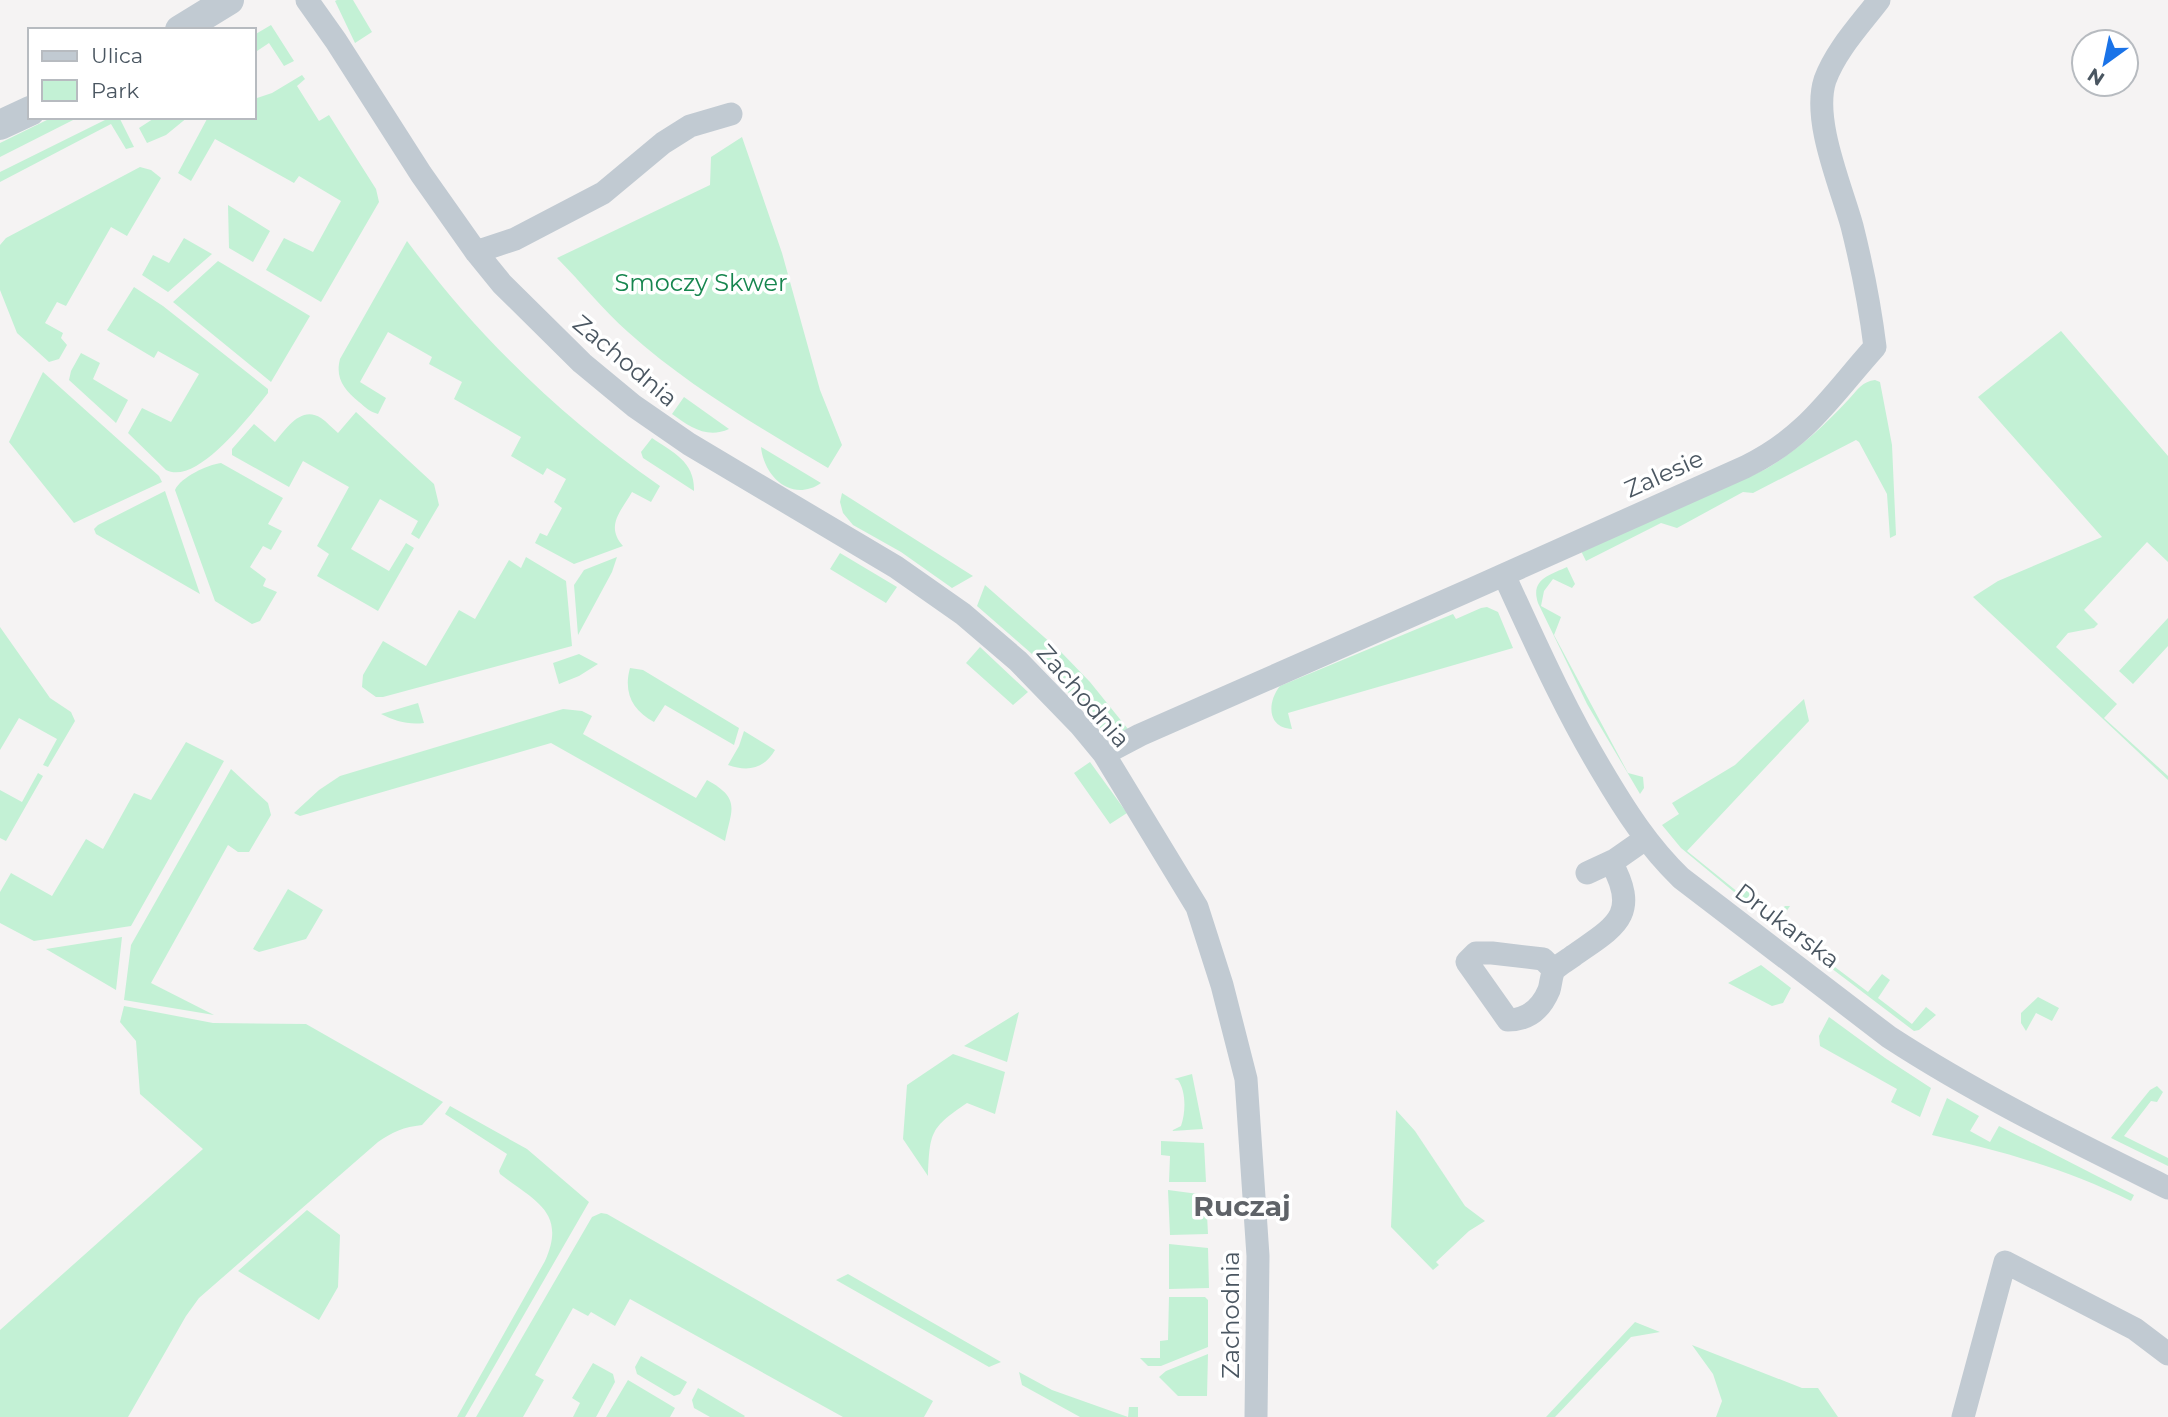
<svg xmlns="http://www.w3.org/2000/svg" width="2168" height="1417" viewBox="0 0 2168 1417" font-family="Montserrat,sans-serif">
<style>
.green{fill:#c3f1d5}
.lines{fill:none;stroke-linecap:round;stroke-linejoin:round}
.minor{stroke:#c1cad2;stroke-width:23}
.tertiary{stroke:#c1cad2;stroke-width:30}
.labels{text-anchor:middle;stroke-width:7;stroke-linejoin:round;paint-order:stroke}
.park-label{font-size:24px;fill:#17864f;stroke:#fff}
.street-label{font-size:24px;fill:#4a5661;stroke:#fff}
.quarter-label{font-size:28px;font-weight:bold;fill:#5f6368;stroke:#fff}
</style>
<rect width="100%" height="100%" fill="#f5f3f3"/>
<!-- green -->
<path class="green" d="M337 0H353L372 32 355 43 335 1Z
M271 25 294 61 284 66 269 43 254 53V35Z
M302 75 305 79 297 86 319 121 329 115 376 189 379 202 321 302 266 270 284 238 313 252 341 201 299 176 294 183 215 139 191 181 178 173 207 119 210 117H254V99L272 93Z
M53 117H79L0 157V143Z
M111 117H119L134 147 126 149 111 124 0 182V172Z
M156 117H188L166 135 147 143 139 128Z
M742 137 782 253 820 390 842 445 828 468C759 427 688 386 628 332 603 310 581 282 557 258L710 185 711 157Z
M140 167 151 170 161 178 127 236 111 227 66 306 57 302 45 323 63 333 61 338 67 345 59 359 49 362 17 333 0 290V245L6 238Z
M228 205 270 231 253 262 229 248Z
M184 238 212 254 168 292 142 275 153 255 169 263Z
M407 241C478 337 562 418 660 486L651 502 632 492C621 511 605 526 623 546L574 564 535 543 540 533 547 536 562 508 554 502 566 479 547 468 543 475 511 456 521 437 454 399 462 382 429 364 432 357 388 332 360 382 386 398 378 414C370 412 365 407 359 402 344 390 335 378 340 359Z
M218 261 310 316 271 382 173 302Z
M134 287 163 306 268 389V393C250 415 197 486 166 470L128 433 142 408 171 422 199 374 158 351 154 358 107 330Z
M2061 331 2168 456V562L2147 542 2084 610 2098 624 2094 628 2068 633 2056 647 2117 704 2104 718 2168 776V780L1973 597 1998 581 2102 537 1978 397Z
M81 353 100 363 93 379 128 400 116 423 69 380 71 371Z
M43 372 159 476 162 482 74 523 9 442Z
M1875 380 1880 382 1892 445 1896 535 1890 538 1887 494 1859 442 1856 440 1753 493 1743 492 1677 528 1661 523 1586 561 1581 551 1766 469C1799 449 1823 427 1849 399 1857 390 1863 381 1875 380Z
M684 397 729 429C707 439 690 427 672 414Z
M356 412 434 484 439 505 419 539 411 534 418 521 380 499 351 549 389 571 406 543 414 548 378 611 317 576 329 554 317 546 349 487 303 461 289 487 232 455V449L254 424 275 442C286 429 301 405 321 418 327 422 332 428 338 433Z
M652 438C674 453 695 462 694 491L643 458 641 452Z
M761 447 821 483C792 503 764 477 761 447Z
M221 463 283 498 268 524 282 531 271 550 263 546 250 567 266 579 263 586 277 592 260 621 252 624 215 601 175 490C181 477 207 465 221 463Z
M165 491 200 594 96 534 94 529 98 525Z
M842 493 973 576 952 588 901 552 853 525 843 513 840 502Z
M840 553 897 587 886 603 830 569Z
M526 557 566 581 572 646 383 697H376L362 687 363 675 383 641 426 666 459 610 475 619 509 560 521 568Z
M617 557 612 572 578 635 574 585 584 570Z
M1567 567 1575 584 1572 588 1553 579 1544 591 1541 606 1561 617 1554 635 1628 773 1643 777 1644 788 1640 794 1587 704 1538 603C1530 579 1550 575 1567 567Z
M985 585 1061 652 1090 682 1140 744 1119 749 1040 661 977 606Z
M1487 607 1498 612 1513 648 1288 713 1292 729C1267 728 1267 702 1280 686L1453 614 1456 619 1481 608Z
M2168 618V646L2133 684 2119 671Z
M0 627 50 698 71 712 75 721 48 767 43 765 57 739 19 718 0 750Z
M980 647 1028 692 1013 705 966 663Z
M579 654 598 664 579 676 559 684 553 663Z
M630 668 643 670 739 728 734 745 665 705 654 722C633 711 623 693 630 668Z
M1804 699 1809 721 1687 851 1739 893 1746 884 1756 891 1757 900 1751 906 1681 848 1662 825 1679 814 1672 803 1735 765Z
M418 703 424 723C408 725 395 721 381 714Z
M563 709 582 711 592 716 583 734 696 798 707 780C742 799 731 810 725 841L551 743 300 816 294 813 319 790 340 776Z
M744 731 775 750C764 769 748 772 728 765L739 746Z
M186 742 224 761 131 926 34 941 0 923V892L11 873 52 896 86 839 103 849 134 793 151 800Z
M1090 762 1127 813 1110 824 1074 773Z
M231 769 268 803 271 815 249 852H238L228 845 151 983 214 1015 124 1000 131 945Z
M38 773 43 776 6 841 0 838V790L22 802Z
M288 889 323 910 306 939 259 952 253 949Z
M1785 906H1790L1778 924 1868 992 1882 974 1890 980 1878 998 1912 1024 1926 1007 1936 1015 1919 1030 1914 1031 1773 924 1772 919Z
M122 937 116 990 46 949Z
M1761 965 1791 988 1783 1003 1772 1006 1728 983Z
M2038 997 2059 1008 2052 1021 2036 1013 2026 1031 2021 1023V1013Z
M124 1006 213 1023 306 1024 443 1102 422 1125C404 1127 392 1132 378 1142L199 1298 186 1316 128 1417H0V1330L203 1149 140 1094 136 1041 120 1022Z
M1019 1012 1007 1062 964 1046Z
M1829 1017 1885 1058 1931 1088 1920 1117 1891 1102 1897 1089 1820 1046 1819 1036Z
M953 1054 1005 1072 995 1114 967 1103C930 1128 930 1132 928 1176L903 1139 907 1085Z
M1192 1074 1203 1129 1171 1131 1181 1126C1186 1112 1186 1091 1178 1080L1174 1079Z
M2157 1086 2163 1092 2157 1102 2151 1101 2124 1136 2168 1158V1166L2111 1138 2150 1090Z
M1947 1098 1979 1116 1970 1131 1990 1142 1999 1126 2134 1195 2131 1201C2066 1169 2002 1151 1932 1135Z
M450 1106 527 1149 589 1202 465 1417H457L545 1261C567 1212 535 1201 500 1174L499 1171 507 1154 445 1114Z
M1396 1110 1415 1131 1465 1206 1485 1221 1469 1231 1436 1262 1439 1265 1433 1270 1391 1227Z
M1161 1141 1204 1143 1206 1182H1169L1170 1156 1161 1155Z
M1168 1190 1206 1195 1208 1234 1170 1235Z
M307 1210 340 1235 338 1287 319 1320 238 1271Z
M601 1213 607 1214 933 1401 924 1417H843L630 1299 615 1326 591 1312 588 1316 573 1308 535 1375 544 1380 523 1417H476L592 1217Z
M1169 1244 1208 1248 1209 1288 1169 1289Z
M848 1274 1001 1362 989 1367 836 1280Z
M1169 1297H1205L1208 1300V1347L1161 1366H1148L1140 1358H1160V1341L1168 1340Z
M1635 1322 1660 1332 1631 1337 1555 1417H1546Z
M1692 1345 1802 1388H1818L1838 1417H1716L1722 1401 1713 1374Z
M1208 1354 1207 1396H1178L1159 1377 1166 1371Z
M641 1356 687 1382 680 1394 674 1396 637 1374 635 1367Z
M593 1363 613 1374 615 1382 596 1417H573L580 1403 572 1398Z
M1019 1372 1052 1390 1128 1417 1129 1407H1138V1417H1080L1022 1385Z
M628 1380 675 1408 670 1417H606Z
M698 1388 745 1416 744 1417H710L694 1408 692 1400Z"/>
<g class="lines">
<!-- minor -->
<path class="minor" d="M307 0 336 41 421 174 476 252 502 284 582 363 634 406 689 444 896 567 963 614 1018 661 1080 725 1104 754 1197 907 1222 985 1246 1079 1258 1256 1256 1417
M476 252 515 239 603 193 663 143 690 126 731 114
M1504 575C1535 642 1564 708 1602 771 1625 810 1648 846 1681 878L1889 1037C1978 1095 2073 1141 2168 1188
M1104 754 1140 735 1472 589 1745 467C1807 437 1831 396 1875 347 1870 306 1862 266 1852 226 1841 186 1812 120 1825 80 1836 50 1860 25 1879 0
M1587 873 1615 860 1645 839
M1554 970 1543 959 1492 953H1476L1467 962 1508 1020C1528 1020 1541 1009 1549 990 1551 984 1551 974 1555 969 1560 964 1568 960 1573 956 1614 927 1641 916 1611 862
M1963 1417 2005 1262 2135 1329 2168 1354"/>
<!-- tertiary -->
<path class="tertiary" d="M180 30 229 0
M0 125 30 111"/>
</g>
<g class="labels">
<!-- park labels -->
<g class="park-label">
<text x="701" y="291">Smoczy Skwer</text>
</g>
<!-- street labels -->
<g class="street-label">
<text transform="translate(625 361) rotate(40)" y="8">Zachodnia</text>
<text transform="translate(1664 474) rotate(-24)" y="8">Zalesie</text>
<text transform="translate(1083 696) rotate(49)" y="8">Zachodnia</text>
<text transform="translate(1787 926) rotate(37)" y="8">Drukarska</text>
<text transform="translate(1231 1315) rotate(-90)" y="8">Zachodnia</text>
</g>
<!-- quarter labels -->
<g class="quarter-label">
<text x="1242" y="1216">Ruczaj</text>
</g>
</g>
<!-- legend -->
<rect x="28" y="28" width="228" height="91" fill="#ffffff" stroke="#b7bbc0" stroke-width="2"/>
<rect x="42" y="51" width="35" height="10" fill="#c1cad2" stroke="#b7bbc0" stroke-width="2"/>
<text x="91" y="63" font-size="21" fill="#4a5661">Ulica</text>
<rect x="42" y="80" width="35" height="21" fill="#c3f1d5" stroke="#b7bbc0" stroke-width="2"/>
<text x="91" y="98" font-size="21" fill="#4a5661">Park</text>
<!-- north arrow -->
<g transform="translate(2105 63) rotate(213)"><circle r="33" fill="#ffffff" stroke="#b7bbc0" stroke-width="2"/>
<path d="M0-5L12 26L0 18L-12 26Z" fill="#1a73e8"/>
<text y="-10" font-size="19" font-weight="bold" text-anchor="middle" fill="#4a5661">N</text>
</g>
</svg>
